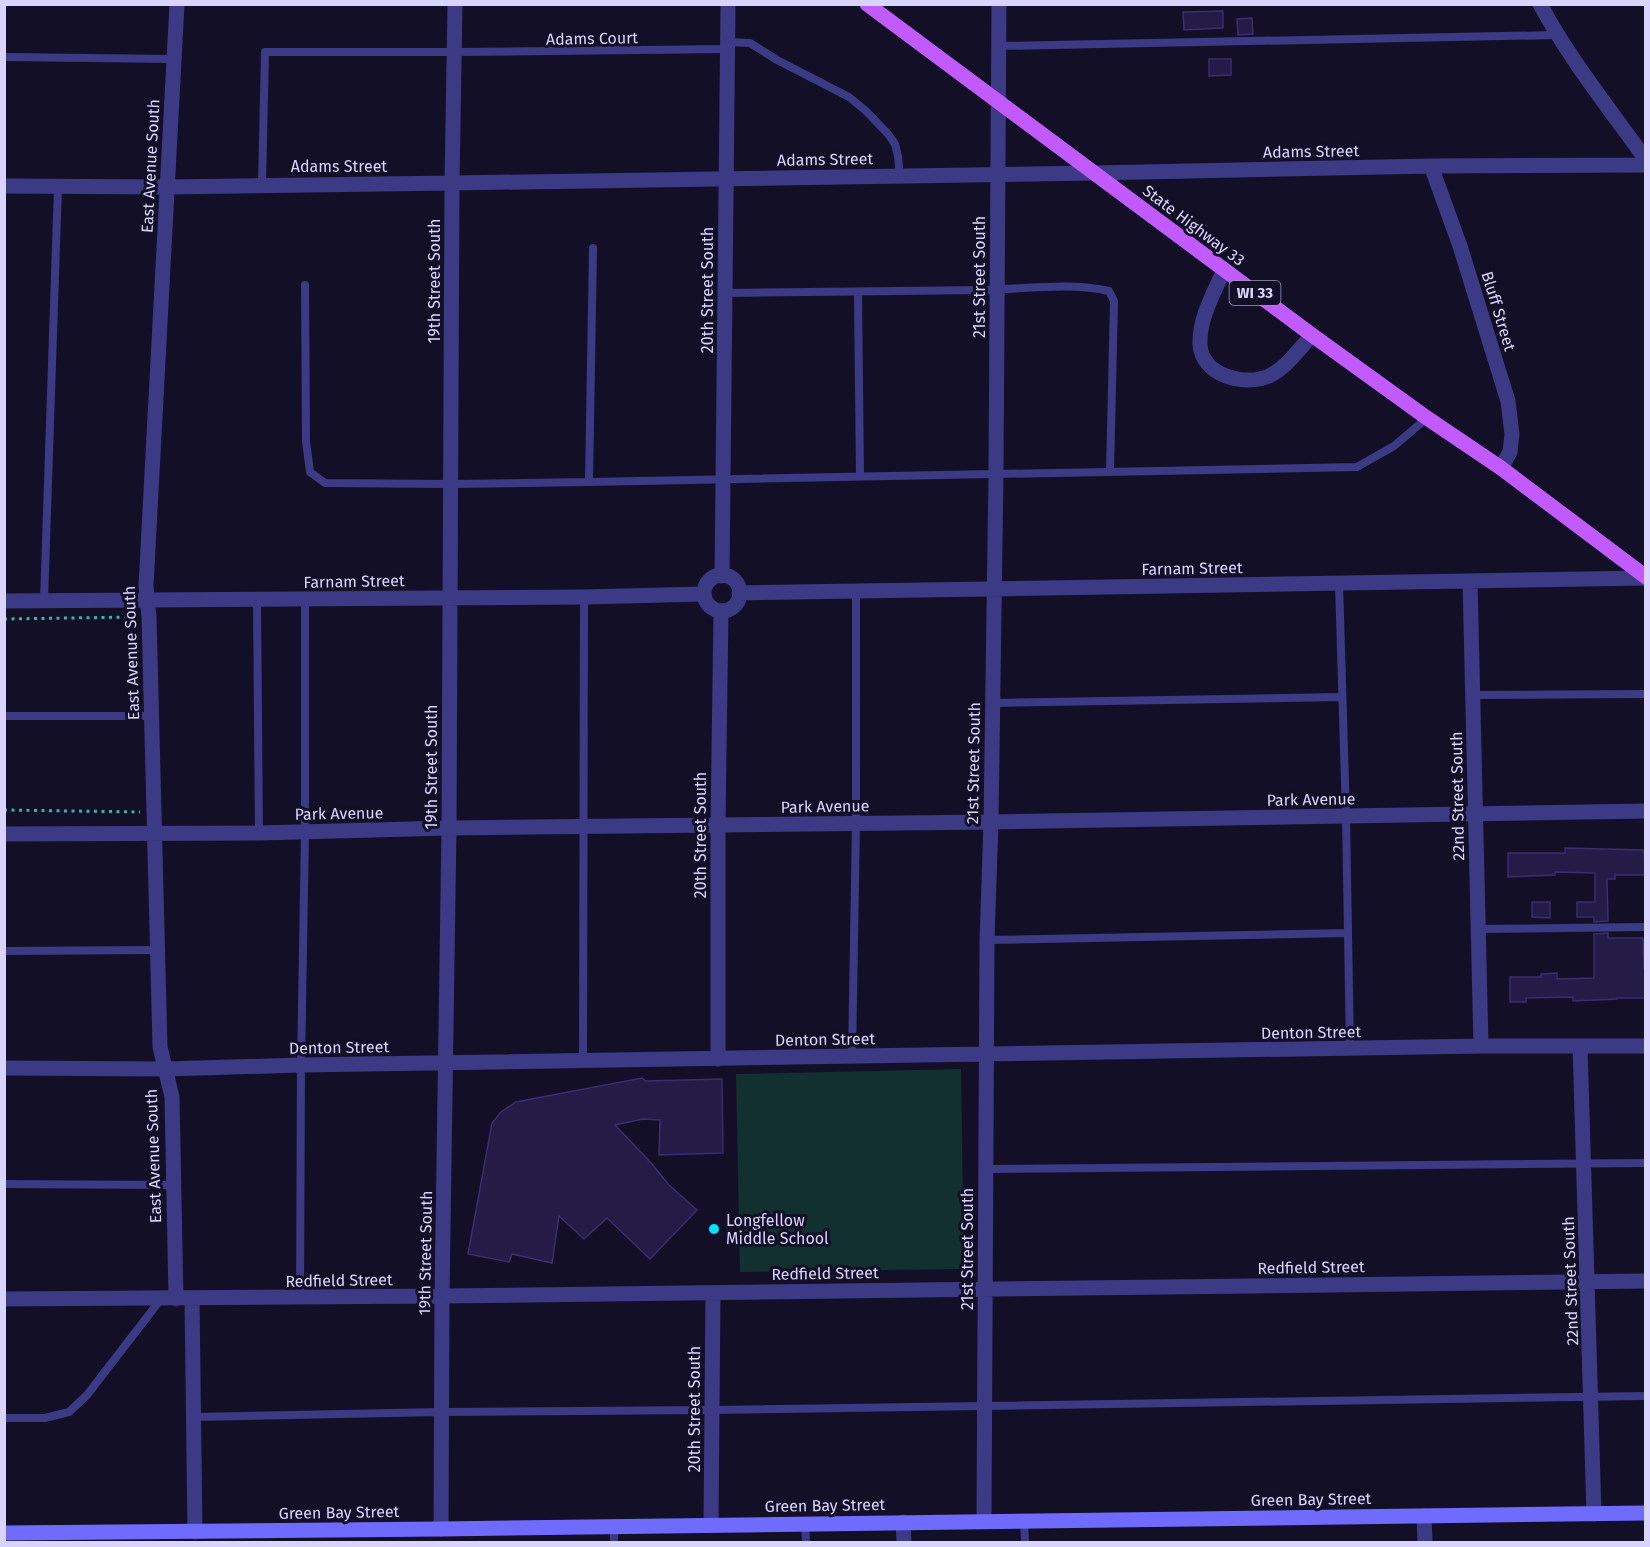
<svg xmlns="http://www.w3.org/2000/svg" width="1650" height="1547" viewBox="0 0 1650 1547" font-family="'Fira Sans',sans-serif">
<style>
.green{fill:#12302f}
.building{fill:#241b47;stroke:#3b2d73;stroke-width:1.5}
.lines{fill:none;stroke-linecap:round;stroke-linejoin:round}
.path{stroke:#2fb8b0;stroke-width:3;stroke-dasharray:3 4.5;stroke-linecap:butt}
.lane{stroke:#3d3a85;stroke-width:8}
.street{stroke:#3d3a85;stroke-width:15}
.secondary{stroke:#6f6bff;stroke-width:15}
.primary{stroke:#c25bff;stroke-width:15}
.poi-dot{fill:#00e5ff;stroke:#130f26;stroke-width:2}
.labels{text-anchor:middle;stroke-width:6;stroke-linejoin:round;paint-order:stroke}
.shield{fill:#130f26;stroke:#9e99be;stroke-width:1.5}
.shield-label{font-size:15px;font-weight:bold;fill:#d9d4ff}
.street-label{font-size:16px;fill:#d9d4ff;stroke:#130f26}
.poi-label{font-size:16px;fill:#d9d4ff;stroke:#130f26;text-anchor:start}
</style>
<rect width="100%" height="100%" fill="#130f26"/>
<!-- green -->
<path class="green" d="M961 1069 964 1269 740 1272 736 1074Z"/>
<!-- building -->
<path class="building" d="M1223 11V28L1184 30 1183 12Z
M1252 18 1253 34 1238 35 1237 19Z
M1209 59H1231V75L1209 76Z
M1565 848 1644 850 1645 875H1615V879H1607L1608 921 1594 922V917H1577V902H1595V873L1555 872V875L1508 877V853H1565Z
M1532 902H1550V918L1532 917Z
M1608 933V938H1643L1644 968H1646V998H1617V999L1573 1001V997L1526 998V1002H1510V977H1541V974L1557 973V979L1594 978V934Z
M642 1078 646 1081 722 1079 723 1153 659 1155 660 1120 643 1119 615 1125 651 1163 669 1185 697 1210 650 1259 607 1218 584 1239 559 1216 552 1263 512 1254 509 1262 468 1254 492 1123 501 1112 516 1102Z"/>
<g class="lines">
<!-- path -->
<path class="path" d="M4 619 135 617
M4 810 140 812"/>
<!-- lane -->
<path class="lane" d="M728 42 750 43 777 60 849 97 866 111 888 134 895 144 898 156 900 176
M998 46 1557 35
M4 57 174 59
M262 185 265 52H455L728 49
M305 285 306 441 310 472 325 483 451 484 589 482 1357 467 1394 446 1427 418
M858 292 860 476
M725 293C812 292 899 291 986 290 1025 289 1072 282 1109 291L1114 301 1110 472
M589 482 593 248
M1339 583 1346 816 1350 1049
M257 600 259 833
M44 601 58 186
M1473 695 1646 694
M992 703 1342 697
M4 716H152
M1478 929 1646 927
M987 940 1348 933
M4 951 158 950
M852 1057 856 823V591
M583 1062 584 597
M985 1169 1646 1163
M4 1184 173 1185
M300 1298 301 1065 305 832V599
M194 1417 441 1412 712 1410 1646 1396
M4 1418H45L69 1412 87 1395 161 1299
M1024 1521 1025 1542
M805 1524 806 1542
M614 1526V1542"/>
<!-- street -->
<path class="street" d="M1540 4C1570 60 1609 108 1646 160
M1431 166 1460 246 1508 401 1512 434 1510 452 1501 468
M4 186 167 187 452 183 1096 173 1431 166 1646 165
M1224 270C1214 293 1199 318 1200 344 1201 375 1244 387 1269 376 1286 368 1299 349 1312 335
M704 593a18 18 0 1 1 36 0a18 18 0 1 1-36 0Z
M722 576 728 4
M1470 581 1481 1046
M739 593 1646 578
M4 601 584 597 704 594
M4 834 259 833 449 828 991 822 1646 811
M1580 1046 1594 1514
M718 1059V825L721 611
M4 1068 165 1069 301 1065 1481 1046H1646
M4 1299 442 1296 1646 1281
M176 1299 172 1097 160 1047 149 617 146 586 177 4
M192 1299 195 1532
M1424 1516 1425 1542
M984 1521 987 940 991 822 996 473 999 4
M903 1522 904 1542
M711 1525 713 1293
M441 1529 442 1296 449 828 452 183 455 4"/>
<!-- secondary -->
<path class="secondary" d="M4 1533 441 1529 1646 1513"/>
<!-- primary -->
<path class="primary" d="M867 4 1312 335 1427 418 1501 468 1646 577"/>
</g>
<!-- markers -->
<circle class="poi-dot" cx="714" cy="1229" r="6"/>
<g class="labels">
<!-- shield labels -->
<rect class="shield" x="1229.5" y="281" width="51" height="24" rx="4.5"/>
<g class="shield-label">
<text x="1255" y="298">WI 33</text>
</g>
<!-- street labels -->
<g class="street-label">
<text transform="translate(592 38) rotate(-1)" y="6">Adams Court</text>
<text transform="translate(1311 151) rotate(-1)" y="6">Adams Street</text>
<text transform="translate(825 159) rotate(-1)" y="6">Adams Street</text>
<text transform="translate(150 166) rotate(-87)" y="6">East Avenue South</text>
<text x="339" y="172">Adams Street</text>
<text transform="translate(1194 225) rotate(37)" y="6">State Highway 33</text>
<text transform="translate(979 277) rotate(-90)" y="6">21st Street South</text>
<text transform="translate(434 281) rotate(-90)" y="6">19th Street South</text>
<text transform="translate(707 290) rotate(-90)" y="6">20th Street South</text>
<text transform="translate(1499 311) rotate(73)" y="6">Bluff Street</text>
<text transform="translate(1192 568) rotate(-1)" y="6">Farnam Street</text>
<text transform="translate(354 581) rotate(-1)" y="6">Farnam Street</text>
<text transform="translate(131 653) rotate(-92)" y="6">East Avenue South</text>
<text transform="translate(973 763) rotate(-89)" y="6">21st Street South</text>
<text transform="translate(431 767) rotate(-90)" y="6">19th Street South</text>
<text transform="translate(1457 796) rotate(-91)" y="6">22nd Street South</text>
<text transform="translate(1311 799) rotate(-1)" y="6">Park Avenue</text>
<text transform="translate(825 806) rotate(-1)" y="6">Park Avenue</text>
<text transform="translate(339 813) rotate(-1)" y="6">Park Avenue</text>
<text transform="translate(700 835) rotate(-90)" y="6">20th Street South</text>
<text transform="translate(1311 1032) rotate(-1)" y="6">Denton Street</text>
<text transform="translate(825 1039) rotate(-1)" y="6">Denton Street</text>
<text transform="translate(339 1047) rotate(-1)" y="6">Denton Street</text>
<text transform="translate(153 1156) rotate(-92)" y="6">East Avenue South</text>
<text transform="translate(967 1249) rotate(-90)" y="6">21st Street South</text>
<text transform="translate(425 1253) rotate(-89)" y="6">19th Street South</text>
<text transform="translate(1311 1267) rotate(-1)" y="6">Redfield Street</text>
<text transform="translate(825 1273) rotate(-1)" y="6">Redfield Street</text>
<text transform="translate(339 1280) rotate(-1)" y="6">Redfield Street</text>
<text transform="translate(1570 1281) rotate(-92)" y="6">22nd Street South</text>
<text transform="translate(694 1409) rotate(-90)" y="6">20th Street South</text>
<text transform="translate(1311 1499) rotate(-1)" y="6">Green Bay Street</text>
<text transform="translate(825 1505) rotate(-1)" y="6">Green Bay Street</text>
<text transform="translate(339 1512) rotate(-1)" y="6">Green Bay Street</text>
</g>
<!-- poi labels -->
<g class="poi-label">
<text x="726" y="1226">Longfellow<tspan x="726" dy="18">Middle School</tspan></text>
</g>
</g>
<!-- border -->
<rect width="1650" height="1547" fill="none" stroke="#d9d4ff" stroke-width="12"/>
</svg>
